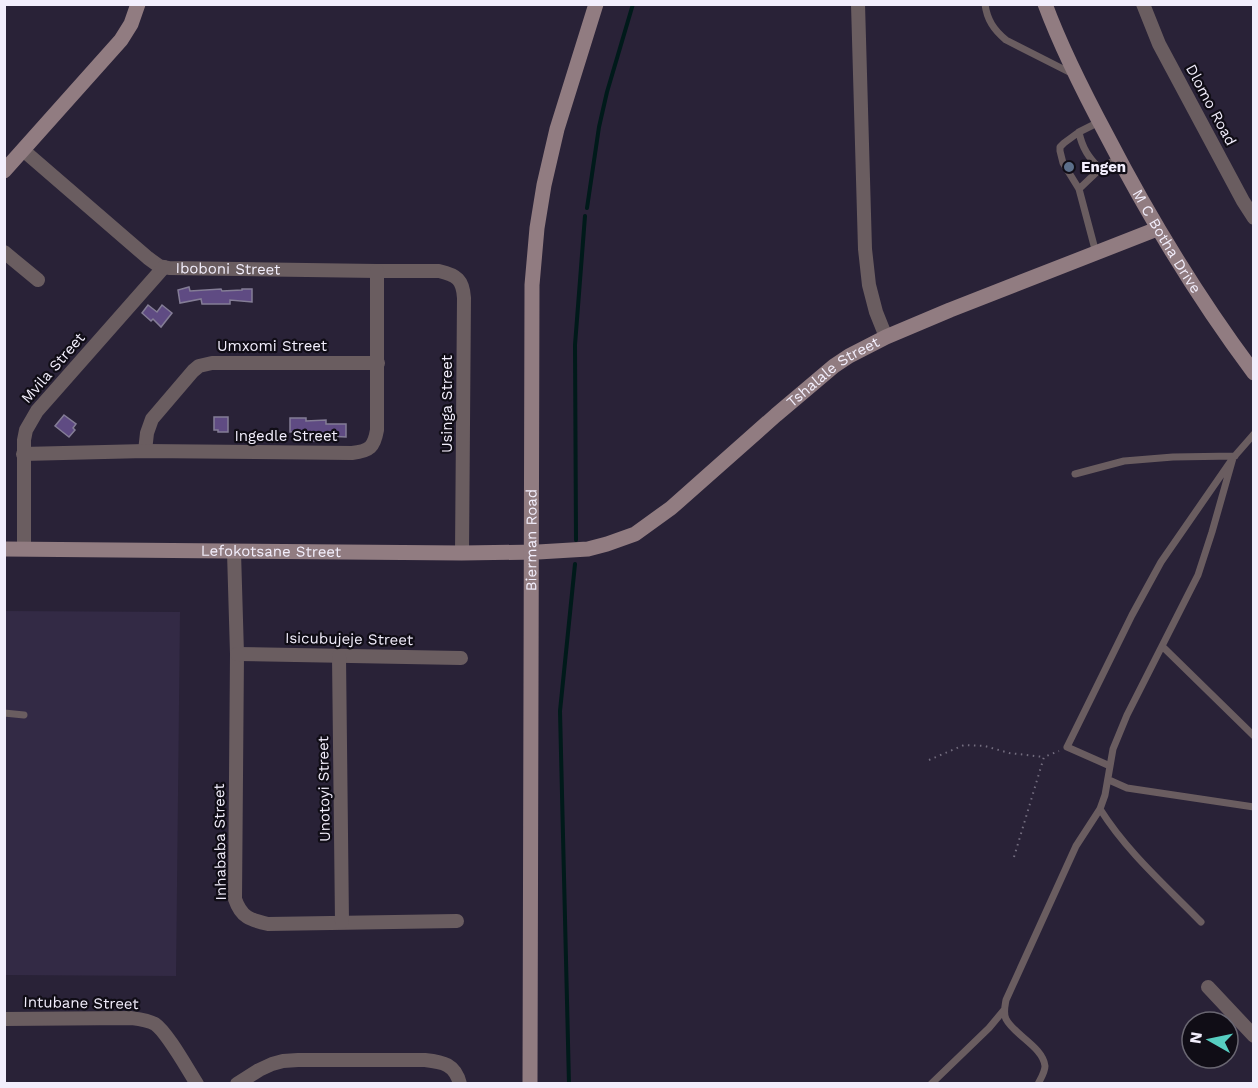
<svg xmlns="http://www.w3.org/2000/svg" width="1258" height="1088" viewBox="0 0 1258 1088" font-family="'Work Sans',sans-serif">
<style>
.built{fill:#332a45}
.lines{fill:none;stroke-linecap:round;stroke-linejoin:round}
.stream{stroke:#001a1a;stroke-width:4}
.building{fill:#5f4b83;stroke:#847d96;stroke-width:1.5}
.path{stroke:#736d7f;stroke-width:2;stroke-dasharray:1.5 4.5;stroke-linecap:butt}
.lane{stroke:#6a5d60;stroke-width:7}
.street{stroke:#6a5d60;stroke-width:14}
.secondary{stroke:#917c81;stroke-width:15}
.service-dot{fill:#5c6f8a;stroke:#100d16;stroke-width:2}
.labels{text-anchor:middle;stroke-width:4.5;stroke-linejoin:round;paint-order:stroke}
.street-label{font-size:15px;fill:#f2eefc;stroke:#100d16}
.poi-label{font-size:15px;font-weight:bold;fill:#f2eefc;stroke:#100d16;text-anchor:start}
</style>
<rect width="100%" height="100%" fill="#292237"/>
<!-- built -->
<path class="built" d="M5 611 180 612 176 976 5 975Z"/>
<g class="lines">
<!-- stream -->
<path class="stream" d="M587 208 599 127 607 92 633 4
M576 540 575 345 585 216
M569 1084 560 711 575 564"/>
</g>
<!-- building -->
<path class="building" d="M189 287 190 291 221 289 222 291 242 290V289H252V302L230 300V304H202L201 299 180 303 178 290Z
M148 305 157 312 162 305 172 313 161 327 153 319 151 321 142 313Z
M64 415 76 424 73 428 75 430 69 437 55 426Z
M214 417H228V432H218V430H214Z
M290 418H306V421L326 420V424H346V437L327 436V438L322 437V441H310V438H298L299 435H294V432H290Z"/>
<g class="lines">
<!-- path -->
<path class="path" d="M929 760 964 745 985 746 1009 753 1044 757
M1014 857 1044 757 1059 751"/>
<!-- lane -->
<path class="lane" d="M985 4C987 20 994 30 1006 40L1073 74
M1079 132C1082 148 1089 158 1100 169
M1079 189 1100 169 1118 158
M1096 253 1079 189 1063 163 1060 151V147L1064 143 1079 132 1099 122
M1075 474 1124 461 1173 457 1235 456
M1163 647 1254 736
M4 713 24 715
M1110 766 1067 747 1132 615 1161 562 1233 458 1254 434
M1109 780 1127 788 1254 807
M1100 809C1127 852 1166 886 1201 922
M931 1084 989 1028 1004 1010
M1038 1084C1041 1078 1045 1072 1045 1066 1043 1047 1014 1035 1006 1019 1003 1013 1005 1006 1006 1000L1076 846 1100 809 1105 795 1113 749 1127 715 1198 575 1212 532 1233 458"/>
<!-- street -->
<g class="street">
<path d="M858 4 865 249 869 285 876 312 886 337"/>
<path d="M1143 4 1159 44 1243 201 1254 218"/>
<path id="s1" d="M23 150 148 258 159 266 169 268 377 271H439C457 275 463 280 464 298L462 553"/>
<path d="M4 252 38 280"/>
<path d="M145 451 147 433 152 419 193 371 199 366 212 363H378"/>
<path d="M23 454 145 451 352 453C370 451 374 447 377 430V271"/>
<path d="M24 549V440L26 430 37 411 164 267"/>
<path d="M234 552 237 654 235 899C241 917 250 920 268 924L457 921"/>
<path d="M237 654 461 658"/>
<path d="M339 656 342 922"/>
<path d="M1208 987 1254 1036"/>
<path d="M4 1019 131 1018C139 1019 148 1020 155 1024 167 1032 188 1070 197 1084"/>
<path d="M237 1084 259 1070 272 1064 283 1061 298 1060H425C443 1062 455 1064 460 1084"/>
</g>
<!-- secondary -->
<g class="secondary">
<path id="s2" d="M1045 4C1062 50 1084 93 1107 136 1150 219 1198 298 1254 373"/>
<path d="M4 171 121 40 131 24 138 4"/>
<path id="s3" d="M4 549 462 553 538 552 588 549 607 544 635 534 671 508 776 415 834 366 849 356 886 337 950 310 1157 229"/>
<path id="s4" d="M530 1084 532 285 537 228 544 185 557 129 596 4"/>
</g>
</g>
<!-- markers -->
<circle class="service-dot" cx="1069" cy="167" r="6"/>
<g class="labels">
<!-- street labels -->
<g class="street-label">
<text transform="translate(1211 105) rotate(62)" y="5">Dlomo Road</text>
<text dy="5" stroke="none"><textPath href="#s2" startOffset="267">M C Botha Drive</textPath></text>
<text dy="5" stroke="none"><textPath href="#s1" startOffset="248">Iboboni Street</textPath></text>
<text x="272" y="351">Umxomi Street</text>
<text transform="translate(53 368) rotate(-49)" y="5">Mvila Street</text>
<text dy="5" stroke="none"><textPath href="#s3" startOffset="890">Tshalale Street</textPath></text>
<text transform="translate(447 404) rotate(-90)" y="5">Usinga Street</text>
<text x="286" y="441">Ingedle Street</text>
<text dy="5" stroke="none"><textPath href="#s4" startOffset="544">Bierman Road</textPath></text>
<text dy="5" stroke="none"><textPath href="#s3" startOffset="267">Lefokotsane Street</textPath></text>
<text transform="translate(349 639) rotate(1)" y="5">Isicubujeje Street</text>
<text transform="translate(324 789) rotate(-91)" y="5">Unotoyi Street</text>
<text transform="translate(220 842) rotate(-91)" y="5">Inhababa Street</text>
<text transform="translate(81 1003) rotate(1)" y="5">Intubane Street</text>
</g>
<!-- poi labels -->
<g class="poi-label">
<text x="1081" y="172">Engen</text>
</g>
</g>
<!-- border -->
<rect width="1258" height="1088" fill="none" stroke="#f2eefc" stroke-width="12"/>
<!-- north arrow -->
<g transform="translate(1210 1040) rotate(279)"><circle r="28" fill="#100d16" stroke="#6a6772" stroke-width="1.5"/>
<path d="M0-4.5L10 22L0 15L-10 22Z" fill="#57cec2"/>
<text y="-9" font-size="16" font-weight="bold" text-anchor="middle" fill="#f2eefc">N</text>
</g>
</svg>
